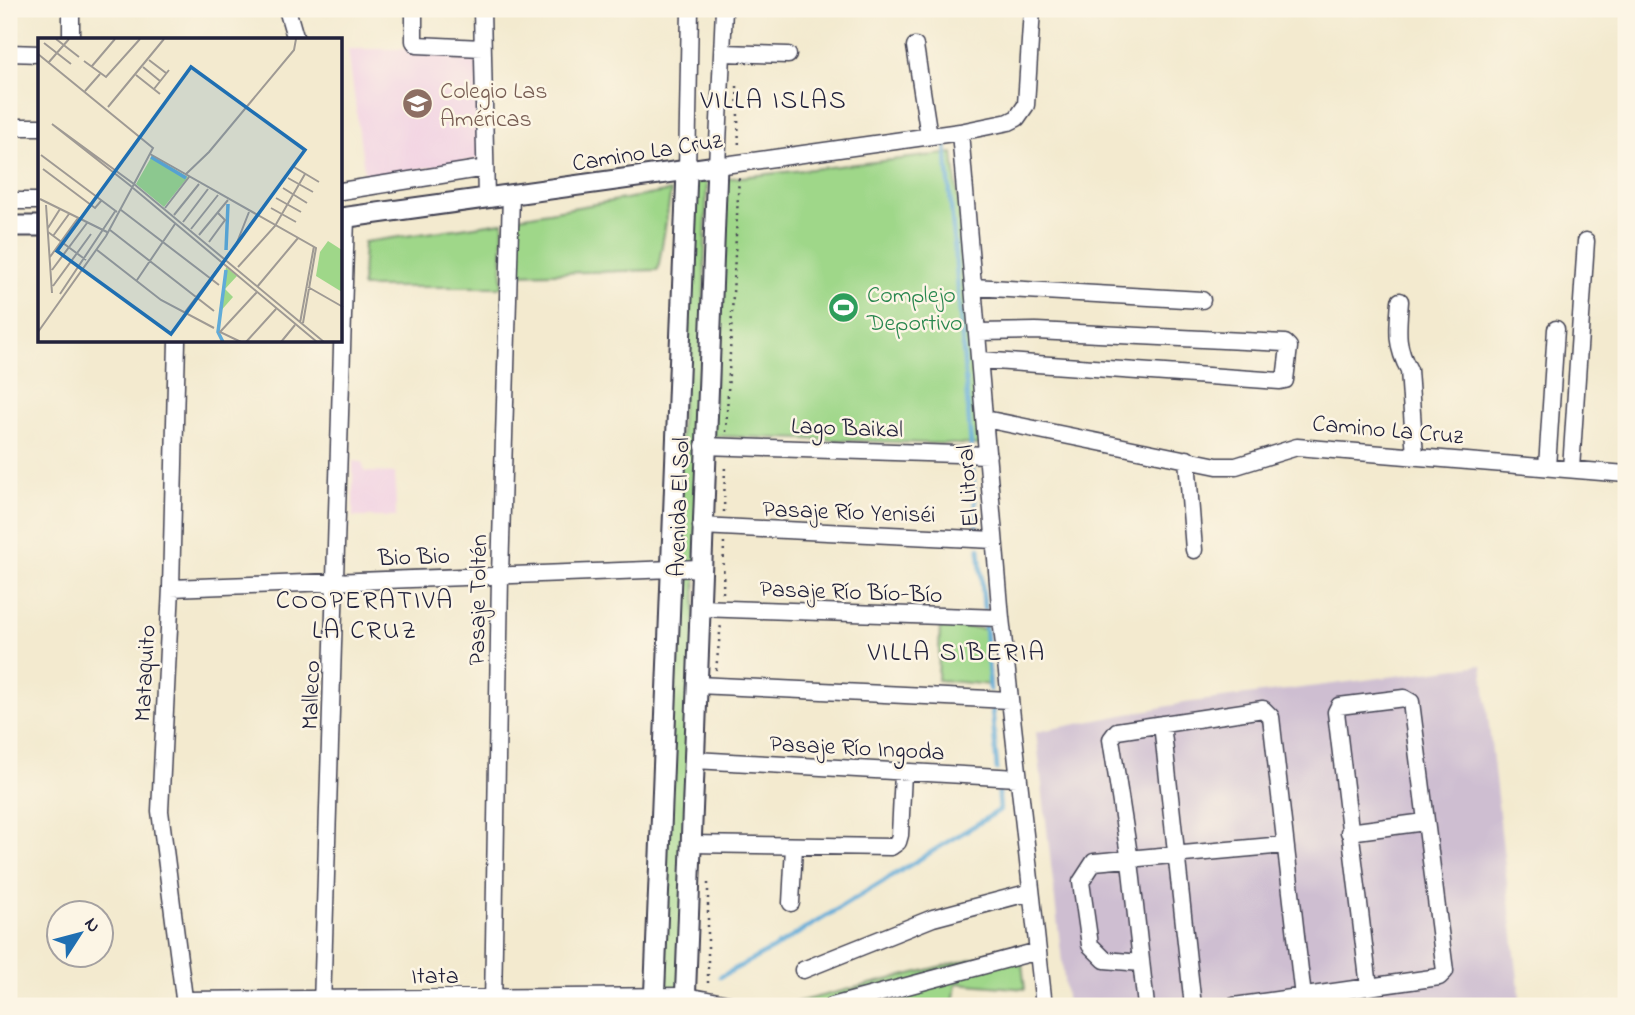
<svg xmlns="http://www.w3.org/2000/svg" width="1635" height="1015" viewBox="0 0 1635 1015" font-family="'Indie Flower',sans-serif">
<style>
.built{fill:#f1d0e3}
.industrial{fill:#cebed1}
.green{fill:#9fd789;stroke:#607c62;stroke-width:2}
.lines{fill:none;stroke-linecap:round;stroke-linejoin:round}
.stream{stroke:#60abd8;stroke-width:4.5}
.minor-casing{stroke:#414051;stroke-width:19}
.major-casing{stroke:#414051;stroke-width:23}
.path{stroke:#414051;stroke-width:2.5;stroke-dasharray:2 5;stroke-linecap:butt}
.minor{stroke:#fff;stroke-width:16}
.major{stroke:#fff;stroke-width:19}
.labels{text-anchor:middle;stroke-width:5;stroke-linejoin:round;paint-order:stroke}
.education-label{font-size:24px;fill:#785e54;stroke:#fcf5e5;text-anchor:start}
.street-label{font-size:24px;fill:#22223b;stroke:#fcf5e5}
.leisure-label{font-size:24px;fill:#27864d;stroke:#fcf5e5;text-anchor:start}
.neighbourhood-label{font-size:26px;letter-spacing:2px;fill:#22223b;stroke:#fcf5e5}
.inset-river{fill:none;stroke:#60abd8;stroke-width:3.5}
.inset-road{fill:none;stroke:#9f9a94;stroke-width:2}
.view{fill:#1f6fb2;fill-opacity:0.15;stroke:#1f6fb2;stroke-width:3.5}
.inset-edge{fill:none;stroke:#22223b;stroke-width:3.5}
</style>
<rect width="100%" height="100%" fill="#fcf5e5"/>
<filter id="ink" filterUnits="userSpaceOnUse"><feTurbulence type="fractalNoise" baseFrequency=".0143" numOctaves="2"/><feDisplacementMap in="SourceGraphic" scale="14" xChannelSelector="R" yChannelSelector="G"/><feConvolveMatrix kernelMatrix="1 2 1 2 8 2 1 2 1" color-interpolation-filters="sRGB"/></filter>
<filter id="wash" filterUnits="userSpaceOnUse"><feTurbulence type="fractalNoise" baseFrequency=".00686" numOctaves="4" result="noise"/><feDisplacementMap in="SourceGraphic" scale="28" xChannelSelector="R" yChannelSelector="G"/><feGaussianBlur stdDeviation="1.57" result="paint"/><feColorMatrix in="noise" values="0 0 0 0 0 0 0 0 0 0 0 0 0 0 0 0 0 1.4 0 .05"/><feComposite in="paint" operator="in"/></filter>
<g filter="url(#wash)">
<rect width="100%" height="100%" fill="#f3eacf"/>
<!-- built -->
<path class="built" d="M348 49H477L479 159 365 178Z
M353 461 362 462 365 472 395 473 396 517H353Z"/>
<!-- industrial -->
<path class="industrial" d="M1482 665 1521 1006H1067L1036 732 1184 703Z"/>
<!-- green -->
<path class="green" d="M953 153 984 445 712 436 724 179Z
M707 180 684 1006H657L691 182Z
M671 191 658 270 518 274 519 217Z
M503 222 502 287H362L364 242Z
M940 625 986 629 991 685 938 680Z
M1020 947 1025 989 956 983 953 1006H781Z"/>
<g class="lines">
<!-- stream -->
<path class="stream" d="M946 145 971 446
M972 463 977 530
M979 548 984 608
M985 626 990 690
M992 707 997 769
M720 977 774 948 1000 810 998 786"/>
</g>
</g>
<g filter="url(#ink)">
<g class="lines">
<defs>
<path id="minor" d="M287 9 296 40
M414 9V41L417 45 482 48
M482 9 486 199
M724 9 717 166 960 132 1009 122 1017 118 1026 105 1032 9
M71 40V9
M915 46 929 136
M9 53 40 54
M723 53 788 55
M9 127H40
M960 132 1001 618 1044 1006
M687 172 690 9
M341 191 485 168
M9 201H40
M973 287 1202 300
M1400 301C1398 328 1395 346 1409 370L1415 456
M977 332 1036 331 1285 343 1289 347 1285 380 1280 381 980 360
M177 341 171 588 160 811 185 1006
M985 419 1217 466H1236L1297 447 1626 474
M704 446 988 455
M1187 459 1194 550
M1547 467 1556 329
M1571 469 1586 241
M701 526 994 540
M171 588 700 568
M699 608 1001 618
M697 685 1009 700
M1162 724 1193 1006
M694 760 1017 778
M1349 832 1425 822
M691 844 891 847 898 842 900 835 903 773
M791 903 794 847
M1141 963 1105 960 1090 945 1081 882 1094 862 1284 845
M803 970 933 918 1031 892
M185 1000 686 996 740 1006
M322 1006 346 217
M493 1006 500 576 511 195
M832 1006 1038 951
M1146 1006 1130 861 1111 739 1117 731 1263 709 1271 717 1303 997
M1234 1006 1439 977 1445 971 1411 702 1404 698 1339 706 1336 712 1369 987"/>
<path id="major" d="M341 218 717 166 685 1006
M9 226H40
M654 1006 687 172"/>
</defs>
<!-- minor casing -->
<use href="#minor" class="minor-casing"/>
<!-- major casing -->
<use href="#major" class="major-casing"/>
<!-- path -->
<path class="path" d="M737 86 739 149
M726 432 739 176
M724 512 725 463
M723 593 724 540
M716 670 721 624
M708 883V984"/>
<!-- minor -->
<use href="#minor" class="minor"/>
<!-- major -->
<use href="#major" class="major"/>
</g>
</g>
<!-- icons -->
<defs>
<symbol id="school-disc" viewBox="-11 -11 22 22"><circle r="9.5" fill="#8d6e63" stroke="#fcf5e5"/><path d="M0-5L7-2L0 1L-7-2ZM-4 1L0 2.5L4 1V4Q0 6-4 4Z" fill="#fff"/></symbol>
<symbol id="stadium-disc" viewBox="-11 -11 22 22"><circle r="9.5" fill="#2e9e5b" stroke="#fcf5e5"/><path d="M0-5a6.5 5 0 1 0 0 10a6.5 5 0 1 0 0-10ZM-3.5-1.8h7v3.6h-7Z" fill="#fff"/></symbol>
</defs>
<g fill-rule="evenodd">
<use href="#school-disc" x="400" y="86" width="35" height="35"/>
<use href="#stadium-disc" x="826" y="290" width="35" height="35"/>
</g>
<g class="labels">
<!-- education labels -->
<g class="education-label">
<text x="440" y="98">Colegio Las<tspan x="440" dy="28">Américas</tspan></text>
</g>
<!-- street labels -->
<g class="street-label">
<text transform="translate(647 151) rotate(-9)" y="8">Camino La Cruz</text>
<text transform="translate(847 427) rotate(2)" y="8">Lago Baikal</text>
<text transform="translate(1388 429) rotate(5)" y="8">Camino La Cruz</text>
<text transform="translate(967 486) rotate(-94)" y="8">El Litoral</text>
<text transform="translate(678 507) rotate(-88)" y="8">Avenida El Sol</text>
<text transform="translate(849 511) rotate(2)" y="8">Pasaje Río Yeniséi</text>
<text transform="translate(414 556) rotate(-2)" y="8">Bio Bio</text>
<text transform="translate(851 591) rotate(2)" y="8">Pasaje Río Bío-Bío</text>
<text transform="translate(477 600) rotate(-89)" y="8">Pasaje Toltén</text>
<text transform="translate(144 673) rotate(-87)" y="8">Mataquito</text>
<text transform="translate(310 695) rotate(-88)" y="8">Malleco</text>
<text transform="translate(857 747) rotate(3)" y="8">Pasaje Río Ingoda</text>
<text x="435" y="983">Itata</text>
</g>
<!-- leisure labels -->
<g class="leisure-label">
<text x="867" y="302">Complejo<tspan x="867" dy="28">Deportivo</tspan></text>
</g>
<!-- neighbourhood labels -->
<g class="neighbourhood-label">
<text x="774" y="108">VILLA ISLAS</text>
<text x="365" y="608">COOPERATIVA<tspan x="365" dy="30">LA CRUZ</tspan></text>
<text x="957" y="660">VILLA SIBERIA</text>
</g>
</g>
<!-- overview -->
<g transform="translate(38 38)">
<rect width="304" height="304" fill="#f3eacf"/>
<path d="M114 118 150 139 126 169 98 146ZM290 203 304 212V254L278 238 282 214ZM188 229 199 238 187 251 195 259 181 275Z" fill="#9fd789"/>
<path class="inset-river" d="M113 119 148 140M188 212 190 166M185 304 180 294 188 232"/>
<path class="inset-road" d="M18 1 41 19M6 5 33 26M0 16 115 110 96 146 14 86M111 22 128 35M46 23 68 39 102 1M11 24 31 1M54 28 77 1M105 29 122 43M98 37 122 56M116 51 131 32M47 53 62 36M70 69 126 1M14 86 94 149M112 116 278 210 265 285M3 117 79 174M256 129 281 144M5 131 57 170 63 163M147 137 171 114 256 12 258 1M250 140 275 154M95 150 279 304M245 150 269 165M238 160 263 174M2 161 69 194M8 167 14 255M127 170 151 139M233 170 258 184M83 172 181 247M136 177 161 146M145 184 170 151M10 190 22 171M153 191 180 157M72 192 176 273M10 194 48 222M161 197 190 162M15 198 31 176M171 204 187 182 180 175M59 212 123 262 176 290M12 219 40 180M200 229 237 188 267 136M14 232 49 185M99 242 137 186M15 248 53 196M219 249 260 200M270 249 305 269M22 256 78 172M147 274 198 207 211 174M262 285 276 208M0 294 68 198 96 146 286 304M203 304 182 294 219 254M208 304 238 271M243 304 257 287"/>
<path class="view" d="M153 29 267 112 133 296 19 213Z"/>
<rect width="304" height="304" class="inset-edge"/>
</g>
<!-- margin -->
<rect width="1635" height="1015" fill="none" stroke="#fcf5e5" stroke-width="35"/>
<!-- north arrow -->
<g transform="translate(80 934) rotate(54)"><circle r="33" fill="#fcf5e5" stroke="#a5a1a1" stroke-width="2"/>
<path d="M0-5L12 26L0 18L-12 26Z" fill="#1f6fb2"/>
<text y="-10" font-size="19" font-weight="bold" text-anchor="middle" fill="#22223b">N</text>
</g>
</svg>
